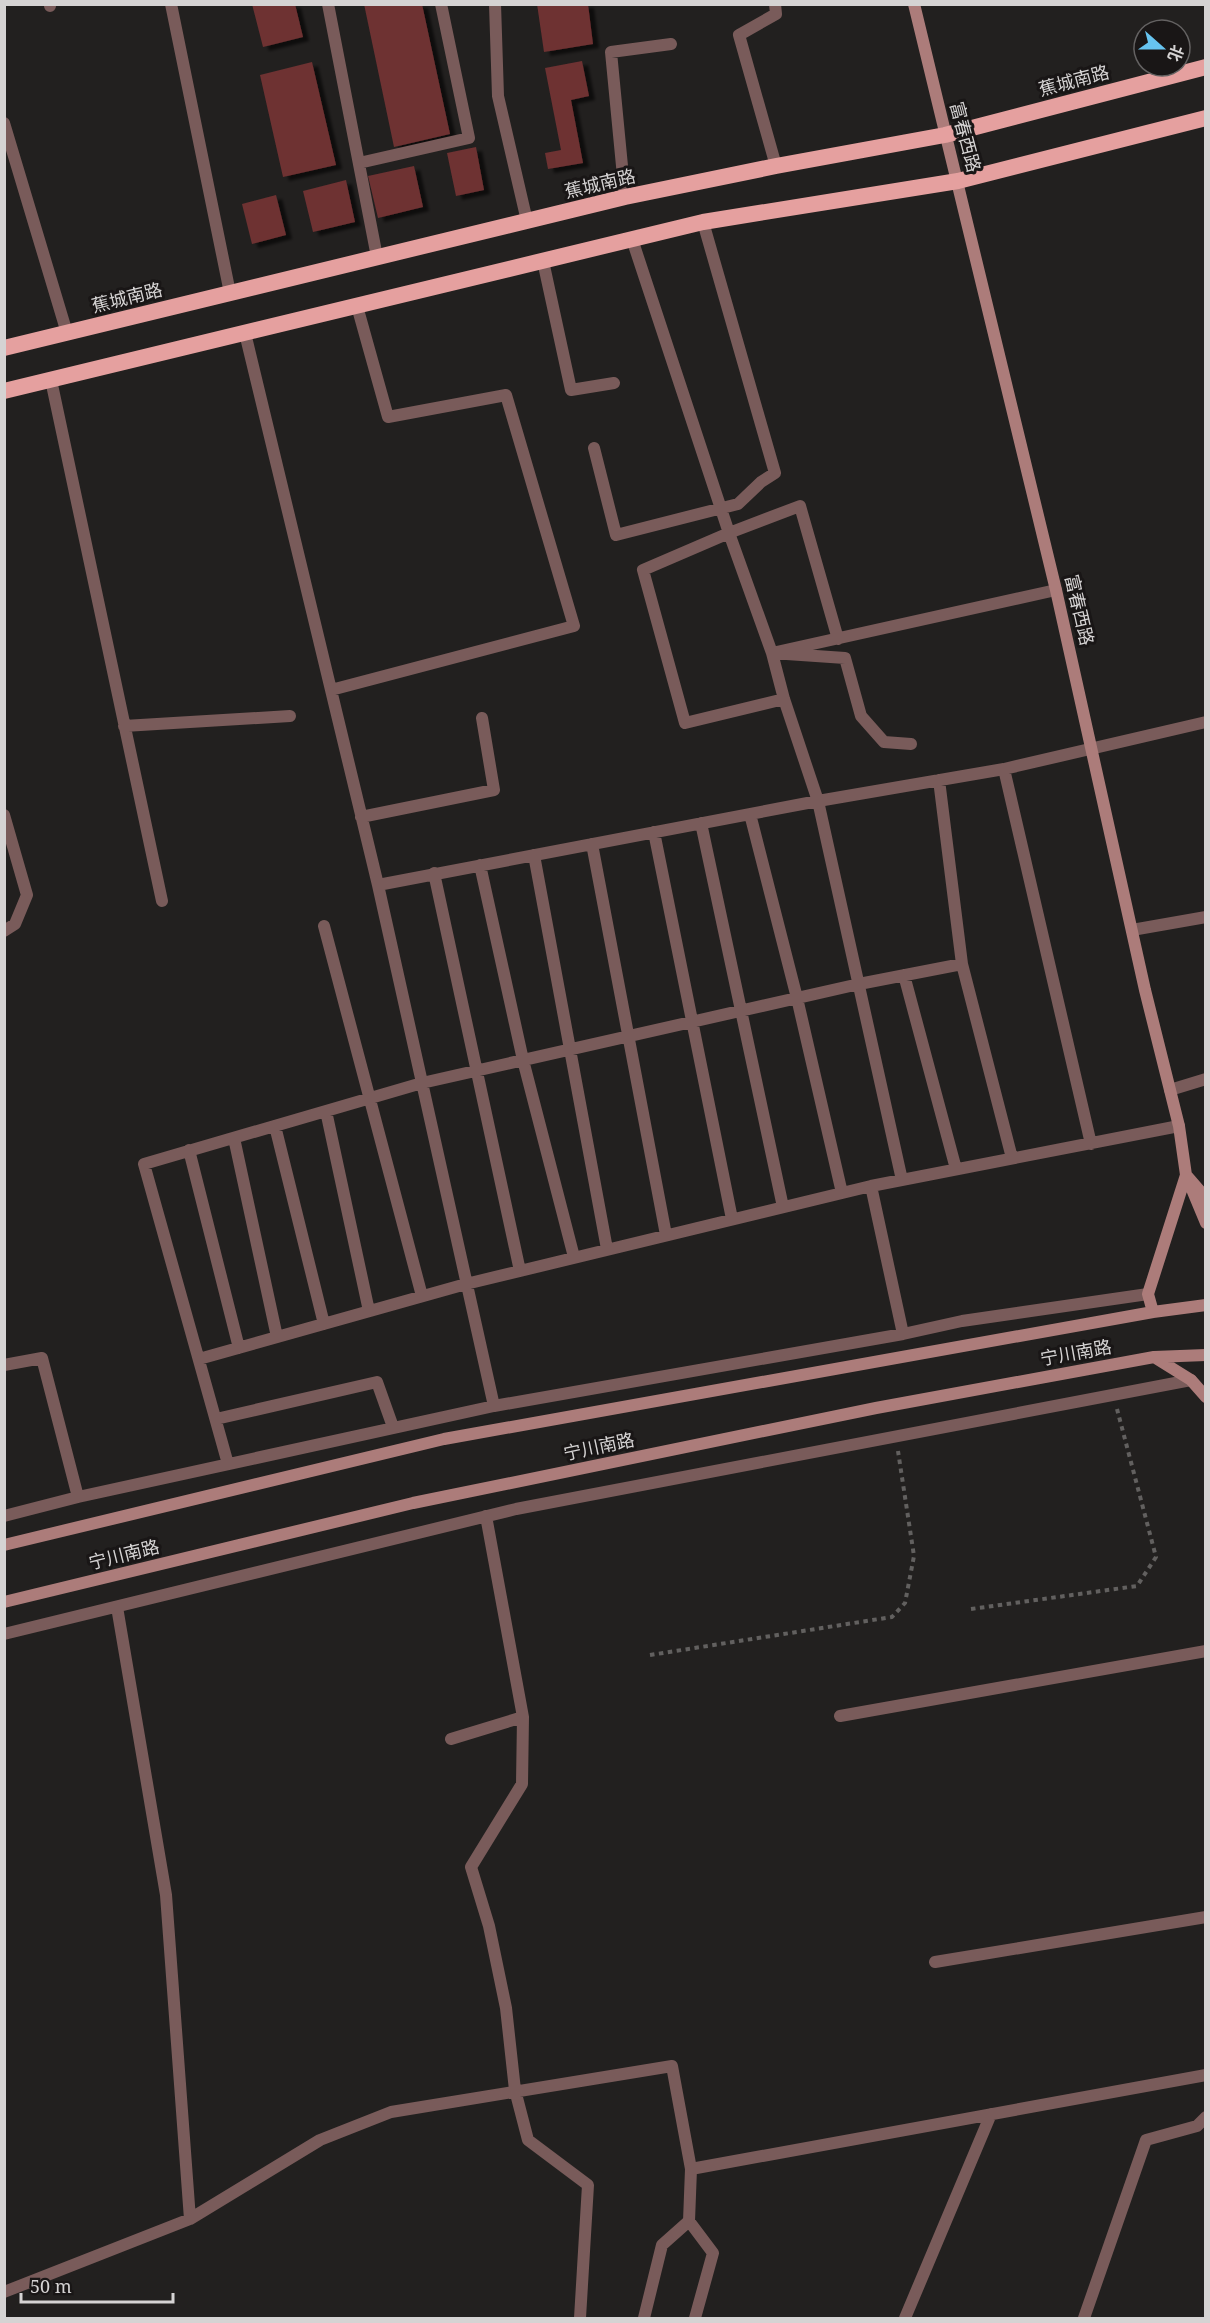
<svg xmlns="http://www.w3.org/2000/svg" width="1210" height="2323" viewBox="0 0 1210 2323" font-family="'Noto Serif','Noto Sans SC',serif">
<style>
.building{fill:#6e3132;filter:url(#shadow)}
.lines{fill:none;stroke-linecap:round;stroke-linejoin:round}
.path{stroke:#62605f;stroke-width:4;stroke-dasharray:4.5 4.5;stroke-linecap:butt}
.minor{stroke:#795b5a;stroke-width:12}
.secondary{stroke:#ac7c7a;stroke-width:12}
.trunk{stroke:#e5a09f;stroke-width:16}
.labels{text-anchor:middle;stroke-width:6;stroke-linejoin:round;paint-order:stroke}
.street-label{font-size:18px;fill:#d5d3d3;stroke:#191616}
</style>
<defs>
<filter id="shadow"><feDropShadow dx="6" dy="4" stdDeviation="1.5" flood-color="#0009"/></filter>
</defs>
<rect width="100%" height="100%" fill="#22201f"/>
<!-- building -->
<path class="building" d="M252 4H295L303 37 263 47Z
M364 4H422L450 134 394 147Z
M537 4H588L593 44 544 52Z
M582 61 589 96 571 100 583 163 548 169 545 153 561 150 545 68Z
M312 62 336 165 283 177 260 75Z
M476 147 484 190 456 196 447 153Z
M414 166 423 207 378 218 368 176Z
M346 180 355 222 313 232 303 191Z
M276 195 286 235 252 244 242 204Z"/>
<g class="lines">
<!-- path -->
<path class="path" d="M971 1609 1137 1586 1156 1557 1117 1409
M650 1655 892 1617 905 1603 914 1556 898 1451"/>
<!-- minor -->
<path class="minor" d="M171 4 230 293
M328 4 377 257
M495 4 498 96 527 221
M775 4 776 14 739 35 776 166
M50 6V4
M4 123 67 333
M359 163 469 138 441 4
M625 197 611 52 671 44
M632 239 729 533 772 653 784 699 818 801 902 1180
M543 261 571 390 614 383
M245 333 378 885 494 1406
M51 380 162 901
M594 448 616 535 738 504 761 482 775 473 703 222
M331 690 574 626 506 395 388 417 357 306
M784 699 685 723 643 570 729 533 800 506 838 639
M124 726 290 716
M911 744 884 742 861 716 845 658 772 653 1056 590
M1004 769 1091 1144
M939 780 962 964 1012 1158
M750 814 797 998 842 1193
M4 815 27 895 15 924 4 931
M361 817 494 790 482 718
M701 823 783 1207
M654 832 732 1219
M592 844 666 1235
M534 855 607 1249
M480 865 523 1060 574 1257
M434 873 520 1271
M378 885 818 801 1004 769 1206 722
M324 926 422 1296
M1132 930 1206 917
M904 975 956 1169
M1170 1090 1206 1079
M326 1111 369 1311
M275 1126 324 1324
M234 1138 277 1337
M189 1150 239 1348
M871 1186 903 1334
M199 1359 466 1284 871 1186 1179 1126
M4 1365 42 1358 78 1497
M216 1419 377 1382 393 1427
M228 1464 144 1164 422 1083 859 984 962 964
M4 1516 78 1497 494 1406 903 1334 962 1321 1148 1294
M486 1516 523 1717
M117 1607 166 1895 190 2219
M4 1634 516 1509 1191 1380
M840 1716 1206 1651
M451 1739 523 1717 522 1784 471 1867 489 1926 506 2008 515 2090 528 2140 588 2185 580 2318
M935 1962 1206 1917
M691 2169 1206 2075
M4 2292 190 2219 320 2140 391 2112 672 2066 691 2169 689 2221 713 2253 695 2318
M644 2318 662 2245 689 2221
M905 2318 991 2114
M1084 2318 1146 2140 1197 2126 1206 2117"/>
<!-- secondary -->
<path class="secondary" d="M914 4 1056 590 1145 990 1179 1126 1186 1175 1206 1223
M1153 1312 1148 1294 1186 1175 1206 1198
M1154 1357 1191 1380 1206 1397
M4 1545 444 1439 1153 1312 1206 1305
M4 1602 413 1503 876 1408 1154 1357 1206 1355"/>
<!-- trunk -->
<path class="trunk" d="M4 348 625 197 776 166 945 135 1206 67
M4 391 703 222 958 181 1206 118"/>
</g>
<g class="labels">
<!-- street labels -->
<g class="street-label">
<text transform="translate(1074 81) rotate(-15)" y="6">蕉城南路</text>
<text transform="translate(965 137) rotate(75)" y="6">富春西路</text>
<text transform="translate(600 184) rotate(-13)" y="6">蕉城南路</text>
<text transform="translate(127 298) rotate(-14)" y="6">蕉城南路</text>
<text transform="translate(1079 610) rotate(77)" y="6">富春西路</text>
<text transform="translate(1076 1353) rotate(-10)" y="6">宁川南路</text>
<text transform="translate(599 1447) rotate(-12)" y="6">宁川南路</text>
<text transform="translate(124 1555) rotate(-14)" y="6">宁川南路</text>
</g>
</g>
<!-- border -->
<rect width="1210" height="2323" fill="none" stroke="#d5d3d3" stroke-width="12"/>
<!-- north arrow -->
<g transform="translate(1162 48) rotate(111)"><circle r="28" fill="#191616" stroke="#646262" stroke-width="1.5"/>
<path d="M0-4.5L10 22L0 15L-10 22Z" fill="#67c4f0"/>
<text y="-9" font-size="16" font-weight="bold" text-anchor="middle" fill="#d5d3d3">北</text>
</g>
<!-- scale -->
<path d="M21 2293v9h152v-9" fill="none" stroke="#d5d3d3" stroke-width="3"/>
<text x="30" y="2293" font-size="18" fill="#d5d3d3" stroke="#191616" stroke-width="4.5" paint-order="stroke">50 m</text>
</svg>
